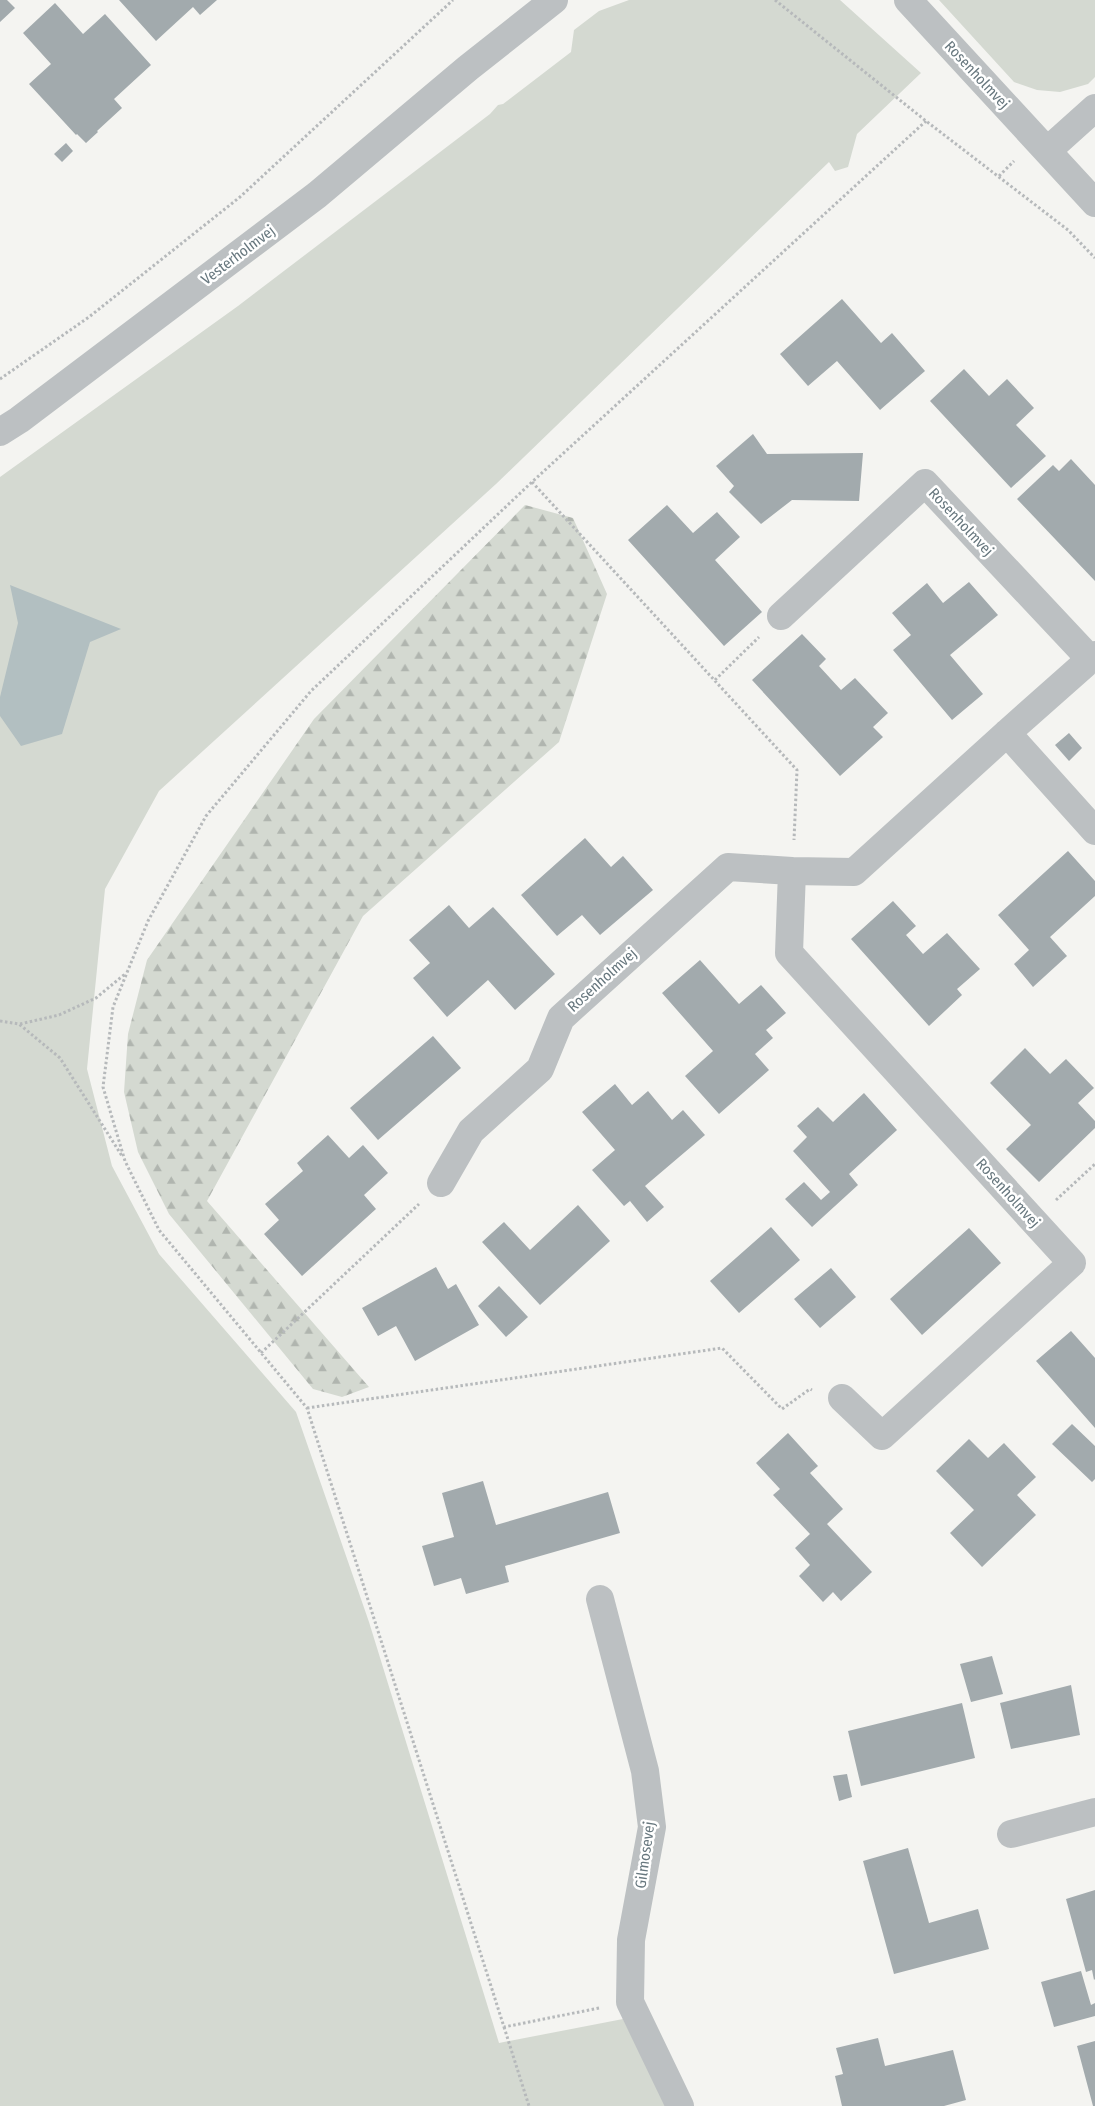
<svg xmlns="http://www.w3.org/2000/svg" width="1095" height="2106" viewBox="0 0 1095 2106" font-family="'Fira Sans Condensed',sans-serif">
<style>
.green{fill:#d4d9d1}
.forest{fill:url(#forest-firs)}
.water{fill:#b2bfc1}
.building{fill:#a2aaad}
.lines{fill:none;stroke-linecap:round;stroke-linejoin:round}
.path{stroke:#b6b9bb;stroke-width:3;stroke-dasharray:2.5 2.5;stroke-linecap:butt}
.minor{stroke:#bcc0c2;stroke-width:28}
.labels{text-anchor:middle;stroke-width:5;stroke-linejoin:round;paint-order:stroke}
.street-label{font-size:15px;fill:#67777e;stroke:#fff}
</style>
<defs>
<pattern id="forest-firs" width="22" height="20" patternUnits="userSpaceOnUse" patternTransform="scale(1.25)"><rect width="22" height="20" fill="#d4d9d1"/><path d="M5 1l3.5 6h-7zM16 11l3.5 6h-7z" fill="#b0b5af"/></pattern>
</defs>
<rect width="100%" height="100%" fill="#f4f4f1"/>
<!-- green -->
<path class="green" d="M629 0H840L921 73 857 134 848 167 835 171 829 162 496 484 159 791 105 889 87 1069 112 1166 159 1254 296 1412 369 1622 499 2043 623 2019 667 2106H0V477L238 306 490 114 498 105 503 104 571 52 574 30 599 11Z
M939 0H1095V77L1088 84 1060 92 1037 90 1014 82Z"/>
<!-- forest -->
<path class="forest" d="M525 505 573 518 607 594 559 742 363 916 207 1201 369 1387 342 1397 313 1389 169 1214 138 1152 124 1092 128 1034 147 960 314 719Z"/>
<!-- water -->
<path class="water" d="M10 585 121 629 90 642 62 734 21 746 0 716V697L18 623Z"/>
<!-- building -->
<path class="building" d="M0 0H7L15 8 0 22Z
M119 0H217L200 15 193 7 156 41Z
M55 3 83 34 105 14 151 65 114 99 122 108 97 131 98 132 86 143 77 134 76 135 29 84 51 64 23 33Z
M66 143 73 151 62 162 54 154Z
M842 299 881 343 892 333 925 371 880 410 837 361 808 386 780 354Z
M964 369 989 396 1007 379 1034 408 1016 425 1046 456 1011 488 930 401Z
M753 434 767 454 863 453 859 501 792 500 761 524 729 492 734 486 716 466Z
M1071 459 1095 485V581L1017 499 1053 465 1059 471Z
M667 505 693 533 717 512 740 537 715 560 762 612 724 646 628 540Z
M969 582 998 615 950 655 983 694 952 720 893 650 911 635 892 613 927 583 943 603Z
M802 634 826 659 819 666 841 690 855 678 888 713 873 727 883 737 840 776 752 680Z
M1069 733 1082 748 1069 761 1055 745Z
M585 838 611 867 623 856 653 890 600 935 582 915 557 936 521 895Z
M1068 851 1095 881V896L1050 937 1067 956 1033 987 1014 964 1029 950 998 915Z
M893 901 916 926 906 935 923 954 947 933 980 969 957 989 962 995 929 1026 851 939Z
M449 905 469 928 493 907 555 974 515 1010 488 980 447 1017 413 978 430 963 409 940Z
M700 960 739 1004 761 985 786 1013 766 1030 773 1038 755 1054 769 1070 719 1114 685 1076 713 1051 662 993Z
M433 1036 461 1068 378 1140 350 1108Z
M1025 1048 1050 1074 1066 1059 1094 1088 1078 1103 1095 1121V1128L1039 1182 1006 1149 1031 1125 990 1083Z
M615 1084 632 1105 648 1091 672 1120 683 1110 705 1135 645 1186 664 1207 647 1222 630 1201 624 1206 592 1170 615 1150 582 1112Z
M864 1093 897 1130 849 1174 858 1185 812 1227 785 1199 804 1182 821 1200 830 1192 793 1151 807 1137 797 1126 818 1107 833 1122Z
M328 1135 349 1158 363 1145 388 1173 364 1195 376 1209 302 1276 264 1234 279 1220 265 1204 303 1171 297 1163Z
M578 1205 610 1241 540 1305 482 1242 504 1222 530 1250Z
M771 1227 800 1260 739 1313 710 1281Z
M969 1228 1001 1263 922 1335 890 1299Z
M436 1267 448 1289 456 1284 479 1325 415 1361 396 1326 378 1336 362 1308Z
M831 1268 856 1297 820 1328 794 1299Z
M499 1286 528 1317 506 1337 478 1306Z
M1071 1331 1095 1358V1428L1036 1361Z
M1072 1424 1095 1446V1479L1092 1482 1052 1444Z
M788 1433 818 1466 810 1473 843 1509 827 1524 872 1572 841 1601 833 1592 823 1602 799 1576 810 1565 795 1548 810 1534 773 1495 780 1489 756 1463Z
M969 1439 988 1458 1004 1443 1036 1477 1017 1495 1036 1515 982 1567 950 1533 974 1510 936 1471Z
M483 1481 496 1525 608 1492 620 1533 505 1566 509 1582 466 1594 461 1578 434 1586 422 1546 454 1537 442 1493Z
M992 1656 1003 1694 971 1702 960 1664Z
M1071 1685 1080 1735 1011 1749 1000 1703Z
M962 1703 975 1758 861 1786 848 1731Z
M847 1774 852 1797 839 1801 833 1776Z
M908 1848 929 1923 978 1909 989 1949 894 1974 863 1861Z
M1095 1890V1979L1094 1980 1092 1970 1086 1972 1066 1899Z
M1081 1971 1091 2005 1095 2003V2016L1054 2027 1041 1982Z
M878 2038 885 2066 953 2050 966 2100 944 2106H842L835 2076 843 2074 836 2048Z
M1095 2041V2106H1093L1077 2046Z"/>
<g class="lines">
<!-- path -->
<path class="path" d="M775 0 926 121 1068 230 1095 258
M999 176 1014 161
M0 379 89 317 240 197 453 0
M532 482 797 770 794 840
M715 680 759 637
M0 1021 19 1024 60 1058 122 1156
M20 1024 59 1015 96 998 125 974
M1056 1200 1095 1164
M261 1353 419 1204
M307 1408 722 1348 782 1409 810 1389 812 1390
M599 2008 504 2027 307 1408 159 1230 125 1161 103 1087 113 1007 148 921 206 816 311 691 532 482 926 121
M504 2027 529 2106"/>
<!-- minor -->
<path class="minor" d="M908 0 1095 203
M1047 151 1095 108
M0 432 19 420 317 195 468 68 554 0
M781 616 925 483 1091 660
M1007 733 1095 831
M792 871 854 872 1007 733 1095 655
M441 1183 471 1131 540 1069 561 1018 728 867 792 871 789 953 1072 1263 882 1436 842 1398
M600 1599 645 1771 652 1827 631 1940 630 2002 680 2106
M1011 1834 1095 1812"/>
</g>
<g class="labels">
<!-- street labels -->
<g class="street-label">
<text transform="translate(977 75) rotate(47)" y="5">Rosenholmvej</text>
<text transform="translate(238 255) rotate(-37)" y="5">Vesterholmvej</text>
<text transform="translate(961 522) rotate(47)" y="5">Rosenholmvej</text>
<text transform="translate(602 980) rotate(-42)" y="5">Rosenholmvej</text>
<text transform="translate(1008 1193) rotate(48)" y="5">Rosenholmvej</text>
<text transform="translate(645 1855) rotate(-82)" y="5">Gilmosevej</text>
</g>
</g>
</svg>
